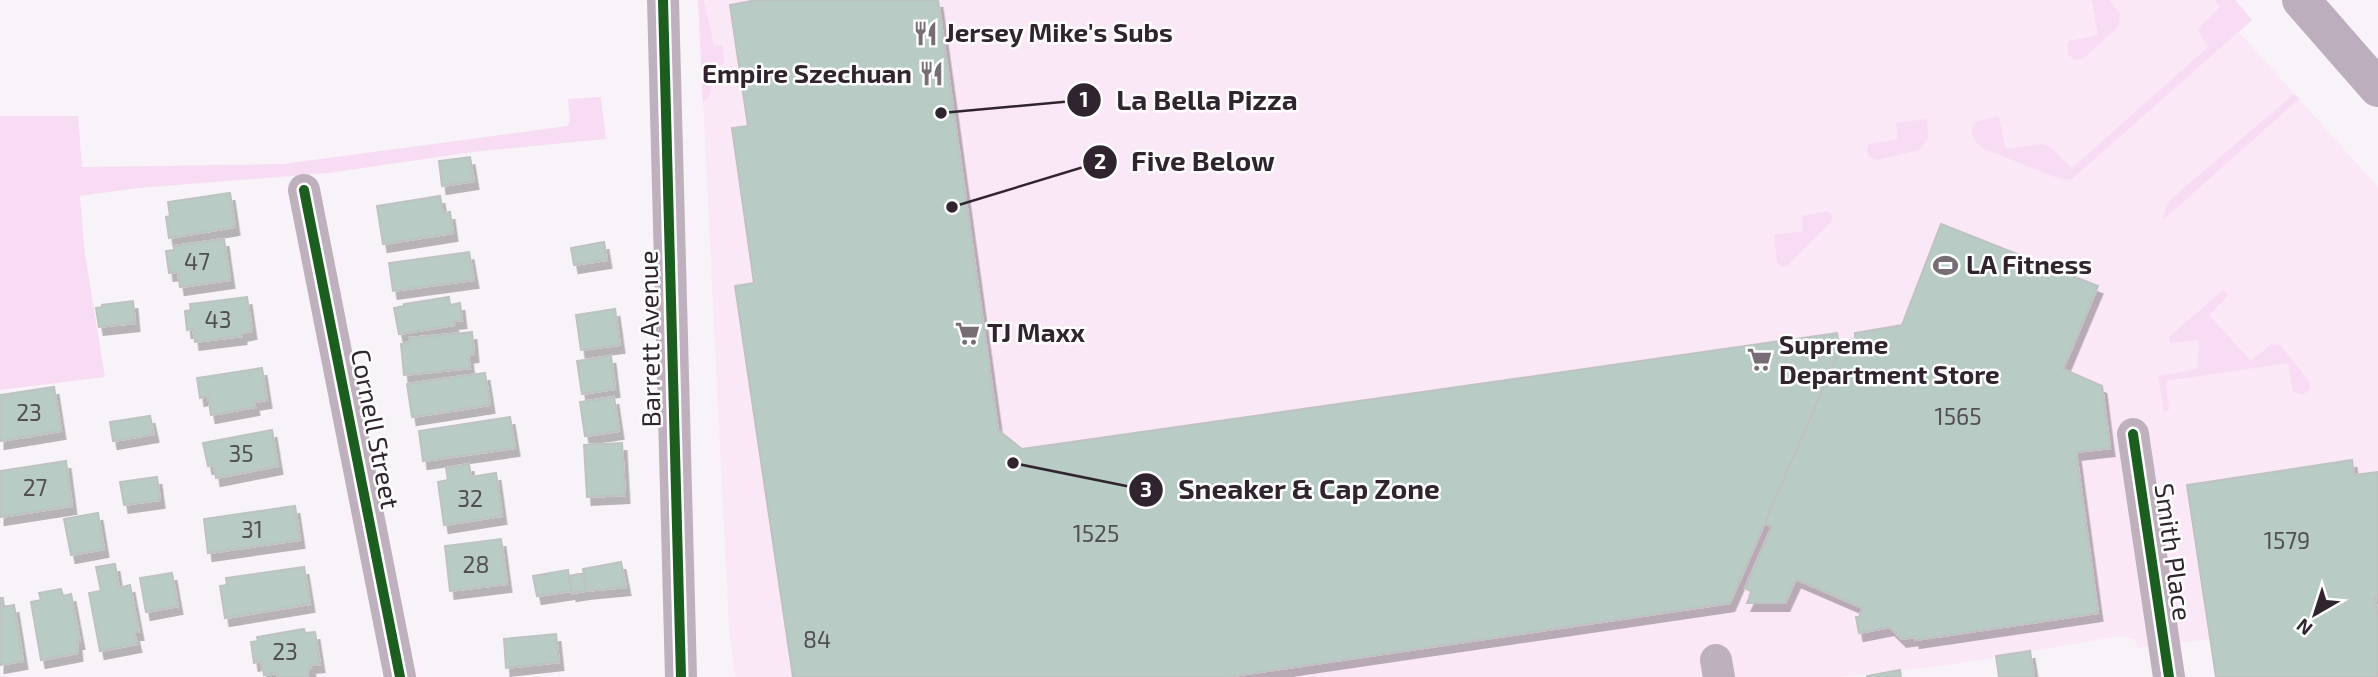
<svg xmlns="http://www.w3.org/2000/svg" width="2378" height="677" viewBox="0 0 2378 677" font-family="'Exo 2',sans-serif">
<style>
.built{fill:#fae8f6}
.green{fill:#f8dcf3}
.building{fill:#b8cbc4;stroke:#bec2c1;stroke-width:2;filter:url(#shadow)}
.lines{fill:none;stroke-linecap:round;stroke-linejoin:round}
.minor{stroke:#beb0bc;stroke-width:32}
.secondary{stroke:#bcaebc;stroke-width:38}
.cycleway-casing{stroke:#fff;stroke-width:15}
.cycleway{stroke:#1b5e20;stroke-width:10}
.labels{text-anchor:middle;stroke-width:5;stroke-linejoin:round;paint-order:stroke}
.number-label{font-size:23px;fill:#524e54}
.poi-label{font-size:26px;font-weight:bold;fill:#30252e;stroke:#fff;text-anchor:start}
.street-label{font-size:26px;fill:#30252e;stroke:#fff}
.leader{fill:none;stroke:#30252e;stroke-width:2.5}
.callout-dot{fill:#30252e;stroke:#fff;stroke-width:2.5}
.mark-label{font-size:21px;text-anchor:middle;font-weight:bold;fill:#fff}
.callout-label{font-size:28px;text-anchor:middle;font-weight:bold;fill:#30252e;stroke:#fff;stroke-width:5;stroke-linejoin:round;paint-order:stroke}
</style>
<defs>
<filter id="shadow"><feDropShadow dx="4.5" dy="8" stdDeviation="0" flood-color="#0004"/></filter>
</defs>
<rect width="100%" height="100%" fill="#f8f3f8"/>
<!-- built -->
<path class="built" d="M698 0H2235L2252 20 2239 32 2378 187V472L2354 475 2351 460 2187 485 2210 639 2189 642 2138 648 2134 639 2121 636 1949 665 1838 677H735L729 629Z"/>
<!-- green -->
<path class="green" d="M698 0H704L714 46 723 45 724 63 718 67 714 75 709 97 703 102Z
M2092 0H2109L2120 13 2119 26 2083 59 2075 60 2068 55 2067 45 2069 41 2098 35Z
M2215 0H2235L2252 20 2072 179H2060L1982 148C1974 141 1968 132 1975 122L1999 116 2005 149 2042 144 2049 146 2072 168 2208 47 2198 31 2202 24 2220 7Z
M2294 94 2299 99 2163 220 2167 204 2172 198Z
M601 97 606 139 472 152 329 173 138 188 80 196 85 254 105 377 0 390V116H78L82 167 283 164 567 126 570 121 568 99Z
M1925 119 1927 120 1928 138 1920 150 1877 160 1868 156 1867 148 1869 144 1898 139 1896 123Z
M1829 211 1833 218 1830 223 1787 266 1782 267 1777 263 1774 235 1803 231 1802 216Z
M2223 290 2227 292 2228 296 2209 315 2251 361 2271 344 2280 345 2309 381 2310 389 2303 395 2293 392 2288 363 2166 381 2169 410 2164 412 2158 376 2197 369 2199 340 2172 343 2169 341 2170 336Z"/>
<!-- building -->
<path class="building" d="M757 0H938L998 430 1022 449 1837 333 1840 349 1730 603 1226 677H793L735 286 754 283 732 128 748 126 730 5Z
M470 157 474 181 442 186 439 161Z
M230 193 235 227 169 238 166 217 170 216 168 202Z
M440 196 443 213 450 212 453 233 383 244 377 206Z
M1941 224 2098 286 2063 369 2102 386 2110 448 2076 452 2098 613 1915 640V637L1902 639 1890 627 1859 633 1856 617H1859L1863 608 1796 579 1785 603H1747L1752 592 1745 588 1772 527 1765 523 1840 349 1839 342 1855 339V333L1902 325Z
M224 239 230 280 180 287 178 272 169 273 166 251 174 250V246Z
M604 242 607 260 574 265 571 248Z
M469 252 474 280 393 291 389 263Z
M247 297 252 331 242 333V336L195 342 193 329 187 330 185 311 191 310 190 304Z
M449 297 450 305 460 303 462 320 453 321 454 325 399 334 394 308 404 306V304Z
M133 301 135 323 99 327 96 308 102 307V305Z
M615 309 620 345 581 350 576 315Z
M472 332 474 354 468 355 470 368 404 375 401 344 409 342V338Z
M611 356 615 389 582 394 577 361Z
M262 368 267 400 254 402 255 407 211 415 208 396 200 398 197 378Z
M485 373 490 405 412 417 407 384Z
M54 387 61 431 0 441V395Z
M614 397 619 431 585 436 580 402Z
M150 416 154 434 113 441 110 422Z
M510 417 515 448 423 461 419 431Z
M272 430 278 466 216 478 214 465 208 466 203 443Z
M622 443 625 495 587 497 584 445Z
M2352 460 2354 475 2378 472V597H2375L2378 617V677H2216L2187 485Z
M66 461 72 506 0 517V471Z
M469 464 471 477 496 473 502 516 444 525 438 482 448 480 446 468Z
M157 477 160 500 124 505 120 482Z
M295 506 300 540 208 553 204 519Z
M98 513 104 549 71 555 64 519Z
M501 539 507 584 450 591 445 546Z
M621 562 626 587 586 591 583 569Z
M115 564 119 588 130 585 139 632H134L137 644 100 651 89 593 101 591 96 567Z
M304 567 310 604 225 618 220 586 227 585 226 578Z
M568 570 571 591 537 596 533 576Z
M172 573 178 606 146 612 140 578Z
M584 573 586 591 572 593 569 576Z
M61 589 63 596 71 594 80 641H77L78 653 41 660 31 602 41 600 39 593Z
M0 598H3L4 607 14 605 23 661 0 665Z
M304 629 305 633 315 632 320 664 310 665 311 668 307 669 308 677H278L277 673 264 675 261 661 254 663 251 642 258 641 257 637Z
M556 634 559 662 506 668 504 639Z
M2030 651 2034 677H1999L1996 656Z
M1900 670 1901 677H1867V676Z"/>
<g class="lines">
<!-- minor -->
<path class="minor" d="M663 0 681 677
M304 190 400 677
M2133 434 2169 677
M1716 660 1719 677"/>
<!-- secondary -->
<path class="secondary" d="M2301 0 2378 88"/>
<defs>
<path id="cycleway" d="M663 0 681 677
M304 190 400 677
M2133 434 2169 677"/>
</defs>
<!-- cycleway casing -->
<use href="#cycleway" class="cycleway-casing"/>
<!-- cycleway -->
<use href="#cycleway" class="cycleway"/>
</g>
<!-- icons -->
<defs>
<symbol id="restaurant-bare" viewBox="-9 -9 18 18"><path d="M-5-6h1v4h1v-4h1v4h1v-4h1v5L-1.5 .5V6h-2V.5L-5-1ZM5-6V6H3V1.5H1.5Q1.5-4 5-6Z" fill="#766d75" stroke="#fff" stroke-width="2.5" paint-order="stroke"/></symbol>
<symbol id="stadium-bare" viewBox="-9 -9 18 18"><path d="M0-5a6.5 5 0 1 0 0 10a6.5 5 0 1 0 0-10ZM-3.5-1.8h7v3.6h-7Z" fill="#766d75" stroke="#fff" stroke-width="2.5" paint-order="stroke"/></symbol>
<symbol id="supermarket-bare" viewBox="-9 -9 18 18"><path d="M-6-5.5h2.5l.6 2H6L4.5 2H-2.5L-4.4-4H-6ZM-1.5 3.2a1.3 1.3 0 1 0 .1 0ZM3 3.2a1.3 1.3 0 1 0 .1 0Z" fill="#766d75" stroke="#fff" stroke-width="2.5" paint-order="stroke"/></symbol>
</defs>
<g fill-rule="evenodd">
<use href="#restaurant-bare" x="908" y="16" width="35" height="35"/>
<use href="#restaurant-bare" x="914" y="56" width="35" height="35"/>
<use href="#stadium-bare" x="1928" y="248" width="35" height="35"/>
<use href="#supermarket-bare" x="950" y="316" width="35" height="35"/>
<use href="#supermarket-bare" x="1742" y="342" width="35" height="35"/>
</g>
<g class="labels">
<!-- number labels -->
<g class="number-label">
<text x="197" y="270">47</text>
<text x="218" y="328">43</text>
<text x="29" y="421">23</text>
<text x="1958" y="425">1565</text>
<text x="241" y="462">35</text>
<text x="35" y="496">27</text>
<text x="470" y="507">32</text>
<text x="252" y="538">31</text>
<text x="1096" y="542">1525</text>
<text x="2287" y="549">1579</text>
<text x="476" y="573">28</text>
<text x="817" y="648">84</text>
<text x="285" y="660">23</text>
</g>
<!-- poi labels -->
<g class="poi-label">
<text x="945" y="42">Jersey Mike's Subs</text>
<text x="912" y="83" text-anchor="end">Empire Szechuan</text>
<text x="1966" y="274">LA Fitness</text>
<text x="987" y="342">TJ Maxx</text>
<text x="1779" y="354">Supreme<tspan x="1779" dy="30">Department Store</tspan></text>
</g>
<!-- street labels -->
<g class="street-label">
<text transform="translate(650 339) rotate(-91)" y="9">Barrett Avenue</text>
<text transform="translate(375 429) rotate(79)" y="9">Cornell Street</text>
<text transform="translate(2173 552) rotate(82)" y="9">Smith Place</text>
</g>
</g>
<!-- callouts -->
<path class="leader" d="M941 113L1084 100M952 207L1100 162M1013 463L1146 490"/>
<g class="callout-dot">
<circle cx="941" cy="113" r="7"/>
<circle cx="952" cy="207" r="7"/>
<circle cx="1013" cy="463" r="7"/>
<circle cx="1084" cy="100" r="18"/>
<circle cx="1100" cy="162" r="18"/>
<circle cx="1146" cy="490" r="18"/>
</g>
<g class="mark-label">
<text x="1084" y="107">1</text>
<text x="1100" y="169">2</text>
<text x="1146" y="497">3</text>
</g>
<g class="callout-label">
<text x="1207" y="110">La Bella Pizza</text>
<text x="1203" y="171">Five Below</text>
<text x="1309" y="499">Sneaker &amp; Cap Zone</text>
</g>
<!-- north arrow -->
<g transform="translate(2315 614) rotate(219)" stroke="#ffffff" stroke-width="5" paint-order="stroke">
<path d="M0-5L12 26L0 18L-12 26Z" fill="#30252e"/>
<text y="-10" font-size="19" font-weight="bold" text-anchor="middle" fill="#30252e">N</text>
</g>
</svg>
